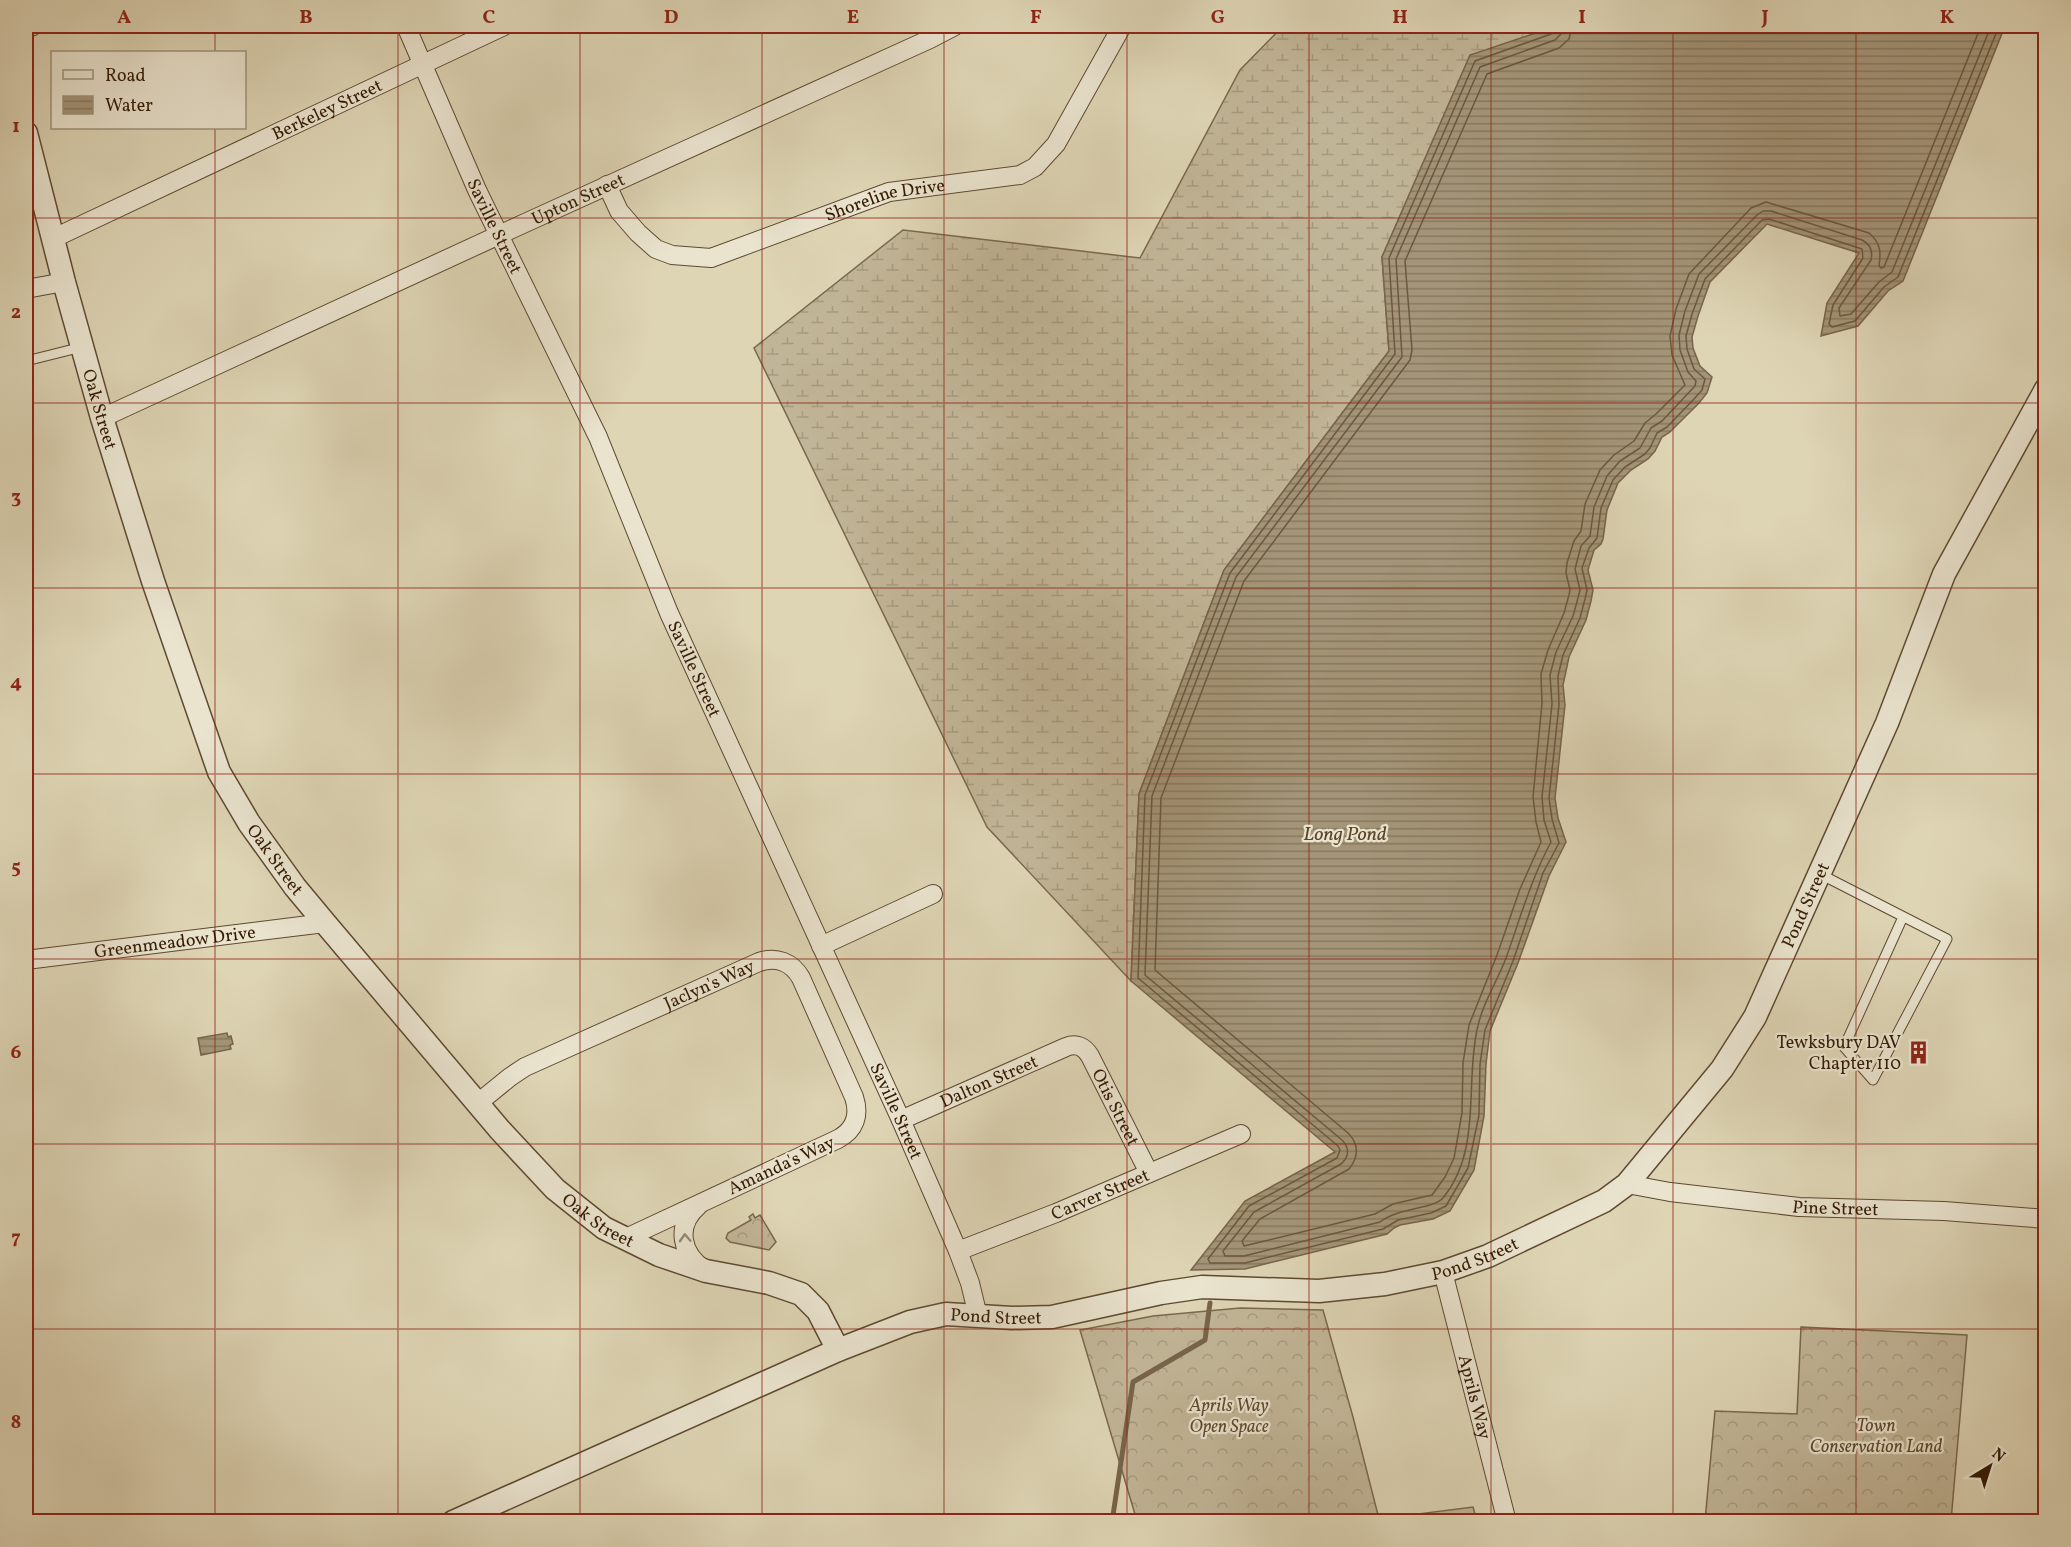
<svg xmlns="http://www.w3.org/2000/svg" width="2071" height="1547" viewBox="0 0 2071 1547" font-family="Vollkorn,serif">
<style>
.forest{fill:url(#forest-crowns);stroke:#7a684d;stroke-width:1.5}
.wetland{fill:url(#wetland-marsh);stroke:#7a684d;stroke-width:1.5}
.water{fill:url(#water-rules);stroke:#776449;stroke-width:1.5}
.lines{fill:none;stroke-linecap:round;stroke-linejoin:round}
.shore{stroke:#6c583e;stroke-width:1.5}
.stream{stroke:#776449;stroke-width:5}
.service-casing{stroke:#5e4930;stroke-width:11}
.minor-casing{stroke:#5e4930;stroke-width:20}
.tertiary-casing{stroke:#5e4930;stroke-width:25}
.service{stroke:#eae4cf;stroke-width:9}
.minor{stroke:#eae4cf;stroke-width:18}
.tertiary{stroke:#eae4cf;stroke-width:22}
.oneway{stroke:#988973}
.grid{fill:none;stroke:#8f2418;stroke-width:1.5;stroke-opacity:0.55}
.labels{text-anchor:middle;stroke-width:4.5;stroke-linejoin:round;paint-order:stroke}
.street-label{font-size:18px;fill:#331a03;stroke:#eae4cf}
.poi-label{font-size:18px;fill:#331a03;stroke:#eae4cf;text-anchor:end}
.park-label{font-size:18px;font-style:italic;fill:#5e482f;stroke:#eae4cf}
.water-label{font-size:20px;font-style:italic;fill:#5b452c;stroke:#eae4cf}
.neatline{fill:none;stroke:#8f2418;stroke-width:2}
.grid-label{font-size:20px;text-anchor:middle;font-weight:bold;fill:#8f2418}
</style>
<defs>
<pattern id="forest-crowns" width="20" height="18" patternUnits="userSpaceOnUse" patternTransform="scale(1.5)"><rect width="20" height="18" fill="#c1b597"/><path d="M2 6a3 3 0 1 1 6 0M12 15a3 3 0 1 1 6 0" fill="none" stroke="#a69b80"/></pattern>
<pattern id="wetland-marsh" width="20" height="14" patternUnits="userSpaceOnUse" patternTransform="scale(1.5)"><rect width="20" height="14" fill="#c1b597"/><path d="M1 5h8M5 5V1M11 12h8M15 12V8" fill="none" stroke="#a69b80"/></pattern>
<pattern id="water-rules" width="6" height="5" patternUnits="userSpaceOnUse" patternTransform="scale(1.5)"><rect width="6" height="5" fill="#a49578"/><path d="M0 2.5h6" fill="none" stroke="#867960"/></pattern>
</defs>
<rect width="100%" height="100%" fill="#ded5b5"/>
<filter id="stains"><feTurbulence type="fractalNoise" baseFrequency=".00333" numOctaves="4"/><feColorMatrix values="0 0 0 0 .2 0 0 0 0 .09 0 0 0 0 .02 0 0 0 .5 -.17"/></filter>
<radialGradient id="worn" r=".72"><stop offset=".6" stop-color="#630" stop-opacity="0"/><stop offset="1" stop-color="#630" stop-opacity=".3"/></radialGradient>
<!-- forest -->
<path class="forest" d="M753 1214 755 1218 760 1215 776 1242 769 1250 730 1242 726 1238 728 1233 751 1220 749 1217Z
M1240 1308 1323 1310 1353 1417 1379 1519 1473 1507 1477 1521H1137L1080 1330 1153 1316Z
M1801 1327 1967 1335 1951 1521H1705L1715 1411 1797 1414Z"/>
<!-- wetland -->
<path class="wetland" d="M1283 26H1557L1470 56 1382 257 1389 351 1224 570 1139 794 1131 981 987 827 754 348 903 230 1140 258 1240 70Z"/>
<!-- water -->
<path class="water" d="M1557 26H2005L1903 281 1888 291 1858 326 1821 336 1827 303 1859 253 1767 224 1710 282 1698 316 1692 337 1693 348 1700 366 1712 377 1707 393 1699 403 1670 432 1662 437 1655 451 1648 459 1631 470 1618 483 1607 510 1603 539 1601 544 1594 550 1588 570 1593 590 1591 601 1586 620 1569 657 1563 685 1565 705 1555 798 1558 818 1566 842 1549 876 1518 963 1490 1031 1486 1064 1484 1116 1474 1170 1450 1211 1433 1219 1400 1225 1394 1228 1387 1234 1245 1269 1191 1270 1245 1201 1335 1152 1131 981 1139 794 1224 570 1389 351 1382 257 1470 55Z
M227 1033 228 1037 231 1036 233 1044 230 1045 231 1049 201 1055 198 1038Z"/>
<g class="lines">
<!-- shore -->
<path class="shore" d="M1556 26 1555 31 1551 34 1475 61 1389 258 1395 354 1230 573 1145 795 1138 978 1338 1146 1340 1150 1337 1158 1249 1206 1208 1259 1210 1263H1245L1383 1229 1398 1220 1431 1213 1446 1206 1468 1168 1479 1115 1480 1064 1485 1030 1513 961 1543 873 1559 843 1552 819 1549 798 1559 705 1558 676 1563 655 1580 618 1585 599 1587 590 1582 568 1589 548 1597 538 1601 508 1613 480 1625 467 1645 454 1650 448 1657 433 1667 427 1694 399 1702 390 1705 379 1694 369 1687 349 1686 336 1692 314 1705 279 1762 220 1769 219 1862 249 1863 258 1833 305 1829 324 1832 327 1855 321 1884 287 1898 277 1999 26
M1563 26 1561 34 1555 40 1480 67 1396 259 1402 357 1236 577 1152 796 1145 975 1342 1140C1350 1148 1349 1157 1341 1164L1254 1212 1223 1251 1225 1256H1244L1380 1222C1397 1208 1433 1209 1443 1198 1482 1150 1465 1085 1477 1030 1482 1004 1497 982 1506 958 1520 919 1531 879 1551 842L1544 820 1542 797 1552 704 1550 675 1556 652 1573 616 1578 598 1580 590 1575 569 1581 546 1590 536 1594 507 1607 476 1620 461 1640 448 1651 428 1662 421 1695 386 1696 381 1688 372 1680 350 1679 335 1685 311 1699 274 1757 215 1763 211H1771L1862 240C1870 244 1873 251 1871 260L1839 308 1840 316 1851 314 1879 282 1892 272 1991 26
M1572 26 1569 39 1559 48 1487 74 1405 261 1412 350 1410 360 1244 581 1161 798 1155 970 1348 1133C1359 1144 1359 1157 1349 1169L1260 1219 1242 1241 1244 1246 1375 1214 1393 1204 1432 1195 1445 1177 1454 1158 1462 1113 1463 1063 1469 1025 1497 955 1520 889 1541 842 1536 822 1533 797 1542 703 1541 674 1548 650 1564 613 1569 595 1570 590 1566 573 1567 563 1574 541 1581 531 1585 504 1600 470 1614 455 1634 441 1645 423 1656 414 1685 385 1672 355 1670 336 1676 309 1689 274 1751 208 1766 202 1869 233C1881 243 1881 253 1879 266L1881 268 1884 267 1981 26"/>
<!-- stream -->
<path class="stream" d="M1112 1522 1133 1382 1205 1340 1210 1303"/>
<defs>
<path id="service" d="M26 361 82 347
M1820 874 1947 939 1873 1080 1844 1047 1903 917"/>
<g id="minor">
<path id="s1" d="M406 26 477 190 598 437 669 613 901 1120 958 1251 970 1283 978 1316"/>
<path d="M26 29 33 26"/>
<path id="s2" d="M607 185 619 211 638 233 656 249 672 255 711 258 889 192 1020 175 1035 167 1056 144 1122 26"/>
<path id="s3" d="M52 239 504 26"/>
<path d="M26 289 64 282"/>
<path id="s4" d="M102 418 525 223 930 39 955 26"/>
<path d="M821 946 933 894"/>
<path id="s5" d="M26 960 325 923"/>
<path id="s6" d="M478 1103 510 1077 525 1067 759 962C776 956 792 962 801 978L854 1097C860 1115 855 1130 838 1139L624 1239"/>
<path id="s7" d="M901 1120 1066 1047C1076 1043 1084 1046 1090 1056L1149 1173"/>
<path id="s8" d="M1627 1184 1670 1192 1799 1207 1944 1211 2046 1219"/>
<path d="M698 1206C675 1226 681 1254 705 1270"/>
<path id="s9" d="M958 1251 1056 1213 1241 1134"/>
<path id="s10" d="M1443 1272 1507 1522"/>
</g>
<g id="tertiary">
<path id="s11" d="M26 133 64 282 102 418 153 581 219 772 249 823 295 887 325 923 500 1130 555 1189 604 1228 659 1255 706 1271 769 1283 801 1294 818 1311 838 1350"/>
<path id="s12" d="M453 1522 838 1350 910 1322 946 1314 1012 1318 1052 1317 1161 1293 1202 1287 1319 1291 1385 1284 1443 1272 1488 1256 1604 1201 1627 1184 1722 1069 1755 1017 1887 723 1944 574 2046 389"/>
</g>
</defs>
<!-- service casing -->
<use href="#service" class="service-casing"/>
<!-- minor casing -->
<use href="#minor" class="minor-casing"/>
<!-- tertiary casing -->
<use href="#tertiary" class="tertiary-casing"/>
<!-- service -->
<use href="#service" class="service"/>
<!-- minor -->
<use href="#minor" class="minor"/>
<!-- tertiary -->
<use href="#tertiary" class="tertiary"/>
</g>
<!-- one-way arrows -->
<defs><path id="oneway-chevron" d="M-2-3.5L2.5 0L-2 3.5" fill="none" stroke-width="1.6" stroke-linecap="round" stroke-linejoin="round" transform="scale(1.5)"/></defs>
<use class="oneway" href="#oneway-chevron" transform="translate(685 1238) rotate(-93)"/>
<!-- grid -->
<path class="grid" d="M215 26V52M398 26V1522M580 26V1522M762 26V1522M944 26V1522M1127 26V1522M1309 26V1522M1491 26V1522M1673 26V1522M1856 26V1522M215 128V1522M26 218H2046M26 403H2046M26 588H2046M26 774H2046M26 959H2046M26 1144H2046M26 1329H2046"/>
<!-- icons -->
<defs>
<symbol id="building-bare" viewBox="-9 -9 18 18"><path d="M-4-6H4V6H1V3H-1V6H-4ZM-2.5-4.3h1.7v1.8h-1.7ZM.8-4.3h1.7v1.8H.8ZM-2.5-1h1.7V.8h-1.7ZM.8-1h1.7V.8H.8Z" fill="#8f2418" stroke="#eae4cf" stroke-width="2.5" paint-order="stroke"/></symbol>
</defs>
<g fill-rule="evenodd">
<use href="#building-bare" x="1902" y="1036" width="33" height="33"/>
</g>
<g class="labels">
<!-- street labels -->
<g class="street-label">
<text dy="6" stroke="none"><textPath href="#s3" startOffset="304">Berkeley Street</textPath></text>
<text dy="6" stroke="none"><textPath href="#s4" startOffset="524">Upton Street</textPath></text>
<text dy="6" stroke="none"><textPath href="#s2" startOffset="322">Shoreline Drive</textPath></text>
<text dy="6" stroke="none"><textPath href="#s1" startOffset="219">Saville Street</textPath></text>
<text dy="6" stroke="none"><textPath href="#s11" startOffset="286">Oak Street</textPath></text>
<text dy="6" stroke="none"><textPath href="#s1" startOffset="705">Saville Street</textPath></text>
<text dy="6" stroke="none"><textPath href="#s11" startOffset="772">Oak Street</textPath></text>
<text dy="6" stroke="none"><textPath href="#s12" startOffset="1576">Pond Street</textPath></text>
<text dy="6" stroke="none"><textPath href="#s5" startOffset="150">Greenmeadow Drive</textPath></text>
<text dy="6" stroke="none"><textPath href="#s6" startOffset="261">Jaclyn's Way</textPath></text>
<text dy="6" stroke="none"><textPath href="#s7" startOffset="96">Dalton Street</textPath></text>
<text dy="6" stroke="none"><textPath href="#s7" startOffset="266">Otis Street</textPath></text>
<text dy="6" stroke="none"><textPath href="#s1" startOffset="1191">Saville Street</textPath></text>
<text transform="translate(781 1165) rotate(-25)" y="6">Amanda's Way</text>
<text dy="6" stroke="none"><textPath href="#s9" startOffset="153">Carver Street</textPath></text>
<text dy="6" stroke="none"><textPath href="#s8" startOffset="210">Pine Street</textPath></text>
<text dy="6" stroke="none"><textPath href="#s11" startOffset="1258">Oak Street</textPath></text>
<text dy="6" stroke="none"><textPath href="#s12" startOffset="1072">Pond Street</textPath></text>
<text dy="6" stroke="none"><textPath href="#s12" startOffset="586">Pond Street</textPath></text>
<text dy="6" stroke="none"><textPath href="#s10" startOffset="129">Aprils Way</textPath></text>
</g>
<!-- poi labels -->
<g class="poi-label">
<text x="1901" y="1048">Tewksbury DAV<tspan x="1901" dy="21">Chapter 110</tspan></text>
</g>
<!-- park labels -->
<g class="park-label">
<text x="1229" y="1411">Aprils Way<tspan x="1229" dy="21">Open Space</tspan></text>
<text x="1876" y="1431">Town<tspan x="1876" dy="21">Conservation Land</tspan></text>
</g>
<!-- water labels -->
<g class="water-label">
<text x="1345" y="840">Long Pond</text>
</g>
</g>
<!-- margin -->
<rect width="2071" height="1547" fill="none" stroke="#ded5b5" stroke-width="66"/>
<!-- legend -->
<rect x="51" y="51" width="195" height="78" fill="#eae4cf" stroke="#a1937d" stroke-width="1.5"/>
<rect x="63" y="70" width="30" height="9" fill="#eae4cf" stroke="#a1937d" stroke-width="1.5"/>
<text x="105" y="81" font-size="18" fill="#331a03">Road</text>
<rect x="63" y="96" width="30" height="18" fill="url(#water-rules)" stroke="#a1937d" stroke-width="1.5"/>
<text x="105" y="111" font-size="18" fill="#331a03">Water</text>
<!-- north arrow -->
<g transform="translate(1990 1466) rotate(38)" stroke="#eae4cf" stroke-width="4.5" paint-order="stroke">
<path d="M0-4.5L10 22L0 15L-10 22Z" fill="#331a03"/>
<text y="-9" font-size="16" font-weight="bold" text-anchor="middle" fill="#331a03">N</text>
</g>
<rect x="33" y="33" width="2005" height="1481" class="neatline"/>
<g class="grid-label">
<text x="124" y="23">A</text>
<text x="306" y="23">B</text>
<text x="489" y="23">C</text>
<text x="671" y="23">D</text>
<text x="853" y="23">E</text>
<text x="1036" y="23">F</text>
<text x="1218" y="23">G</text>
<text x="1400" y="23">H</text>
<text x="1582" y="23">I</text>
<text x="1765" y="23">J</text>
<text x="1947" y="23">K</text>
<text x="16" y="132">1</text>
<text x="16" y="318">2</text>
<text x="16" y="503">3</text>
<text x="16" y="688">4</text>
<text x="16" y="873">5</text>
<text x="16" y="1058">6</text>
<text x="16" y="1243">7</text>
<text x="16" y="1428">8</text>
</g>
<rect width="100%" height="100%" filter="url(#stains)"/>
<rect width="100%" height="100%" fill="url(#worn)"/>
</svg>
